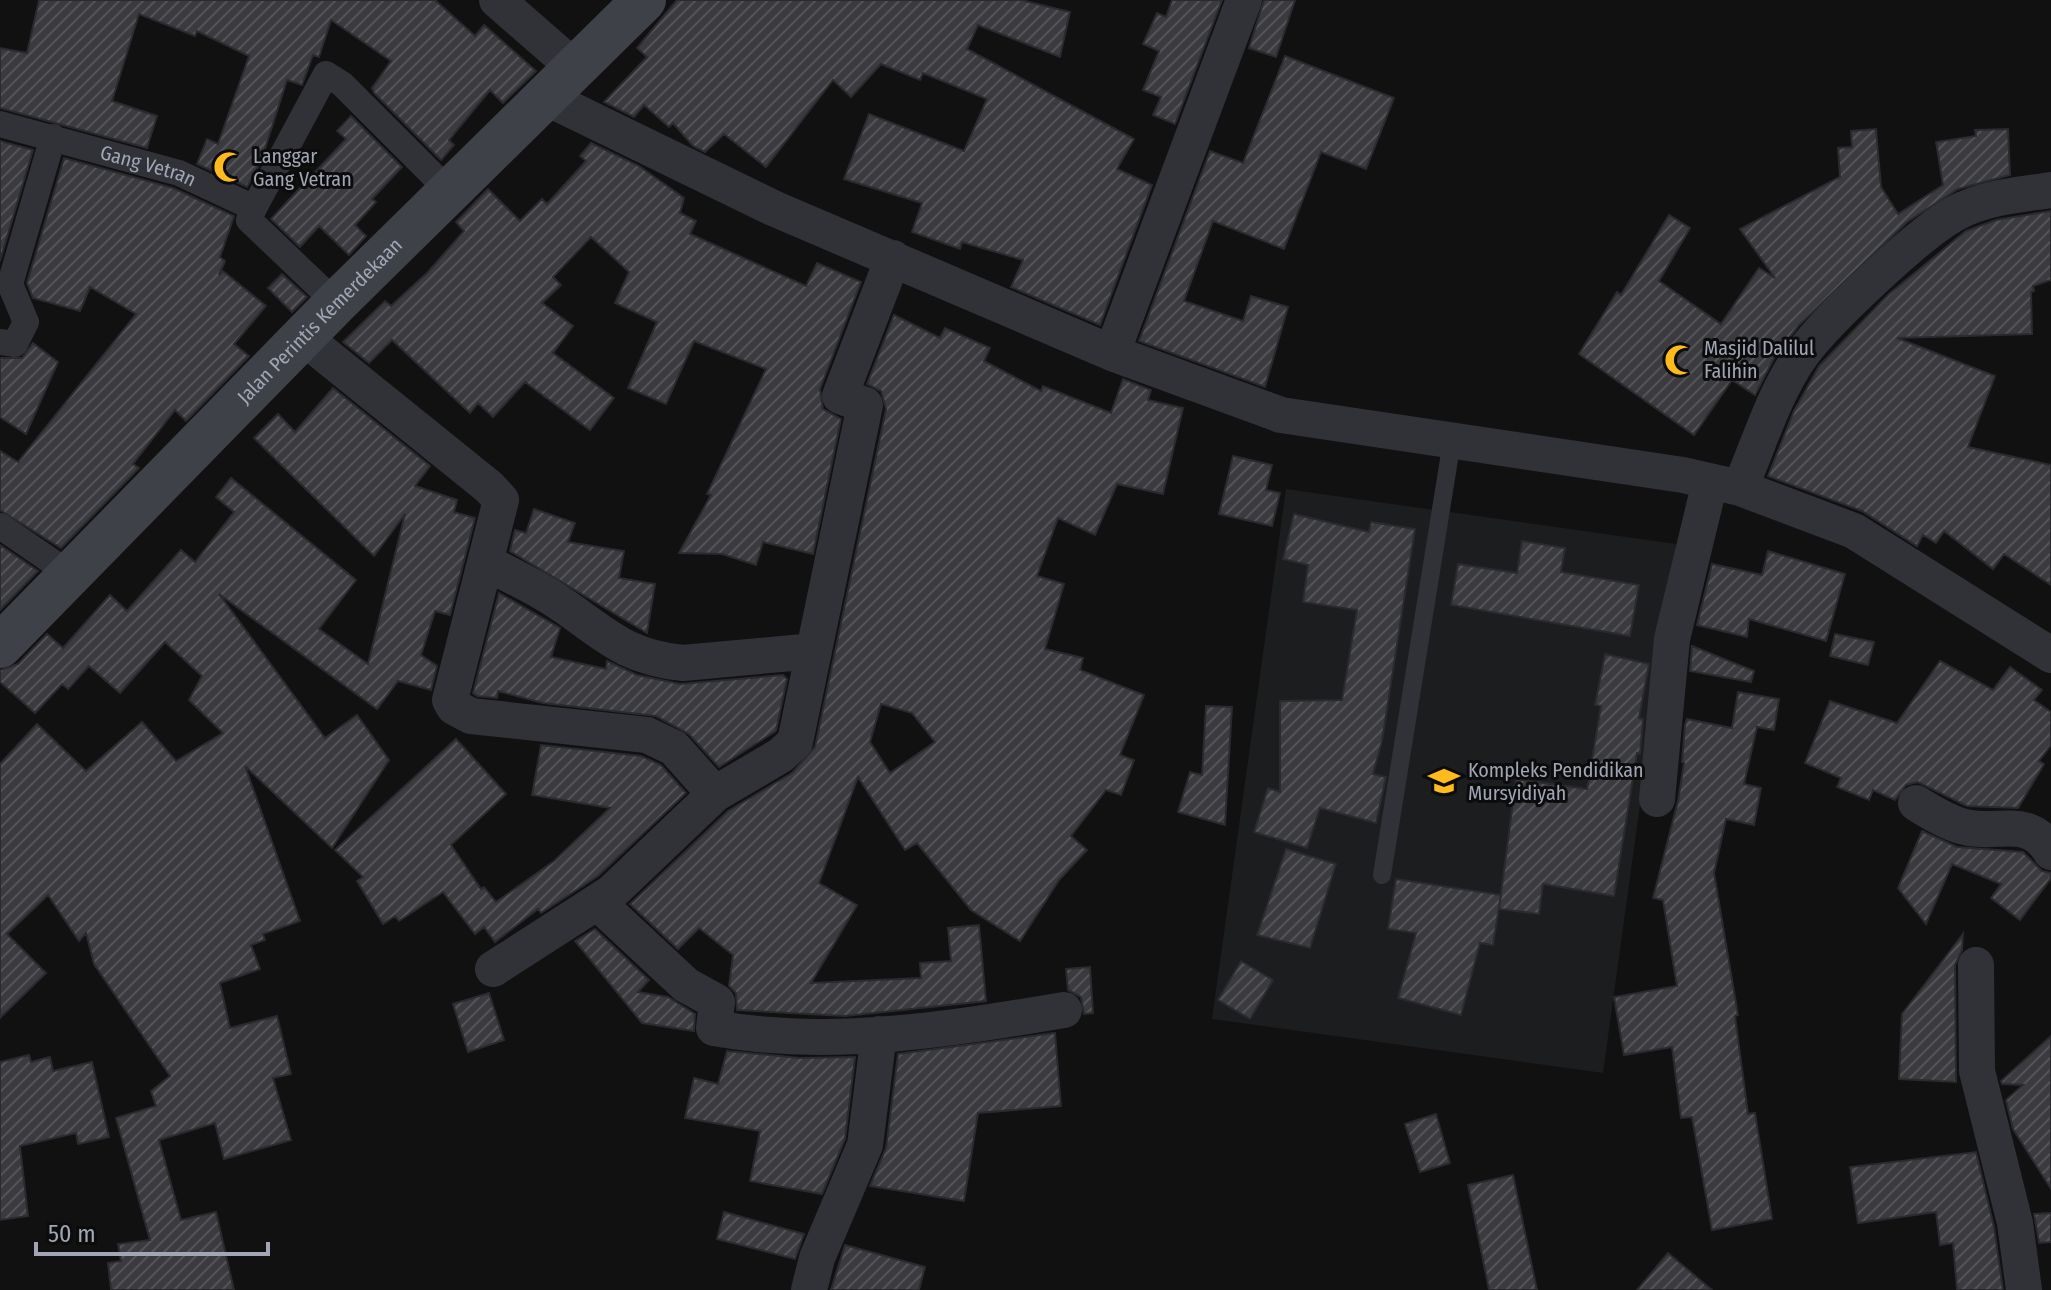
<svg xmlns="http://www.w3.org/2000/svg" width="2051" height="1290" viewBox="0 0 2051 1290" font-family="'Fira Sans Condensed',sans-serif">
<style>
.built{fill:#1c1d1f}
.building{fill:url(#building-hatch);stroke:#2a2a2f;stroke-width:2;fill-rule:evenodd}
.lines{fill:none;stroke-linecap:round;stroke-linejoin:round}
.service{stroke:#313238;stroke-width:18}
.pedestrian{stroke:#313238;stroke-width:26}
.minor{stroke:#313238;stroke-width:36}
.secondary{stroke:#3f4148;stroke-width:44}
.labels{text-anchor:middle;stroke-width:6;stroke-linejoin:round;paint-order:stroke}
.poi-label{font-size:20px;fill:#a0a6b5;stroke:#0c0c0d;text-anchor:start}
.street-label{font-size:20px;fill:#a0a6b5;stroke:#0c0c0d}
</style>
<defs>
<pattern id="building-hatch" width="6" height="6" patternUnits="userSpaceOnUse" patternTransform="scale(2)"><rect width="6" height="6" fill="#3a3a3f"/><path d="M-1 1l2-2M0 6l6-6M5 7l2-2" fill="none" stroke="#535458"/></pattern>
</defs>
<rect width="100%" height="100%" fill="#111112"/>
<!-- built -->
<path class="built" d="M1286 489 1676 544 1603 1073 1212 1019Z"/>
<!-- building -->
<path class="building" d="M39 0H435L475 36 484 25 536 71 503 103 490 90 449 140 454 145 441 160 374 93 372 88 391 61 331 20 319 57 313 55 302 85 287 80 261 161 247 187 197 164 207 139 218 144 249 56 197 31 195 36 139 14 112 101 157 116 147 148 0 108V48L27 53Z
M677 0H1021L1070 12 1060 57 978 25 967 49 1134 139 1117 169 1152 185 1100 325 1011 287 1023 260 962 242 960 249 912 232 922 203 844 179 869 114 964 151 987 99 923 73 920 80 881 64 851 97 833 80 766 167 724 134 705 152 693 146 673 123 669 127 644 105 634 117 604 102 647 57 637 48Z
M1172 0H1222L1175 124 1153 115 1161 97 1143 90 1159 51 1143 44 1157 13 1166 17Z
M1264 0H1295L1276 57 1249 48Z
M1285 56 1394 98 1366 169 1321 152 1284 249 1213 221 1184 301 1243 321 1251 296 1288 307 1265 387 1139 341 1210 151 1243 163Z
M351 116 402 167 372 199 376 202 355 225 366 236 349 255 319 226 300 247 271 219 346 139 337 131Z
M1876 129 1881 187 1898 214 1943 185 1936 142 1976 136 1975 130 2008 129 2010 175 1958 189 1907 222 1799 325 1774 358 1755 395 1732 380 1694 435 1579 354 1617 292 1621 295 1669 215 1690 228 1659 281 1721 324 1759 268 1775 278 1740 229 1840 177 1838 148 1852 147 1851 131Z
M0 141 33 150 0 261Z
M591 143 639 166 684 198 680 213 696 221 690 234 806 286 817 263 861 282 820 389 823 409 841 419 813 554 763 542 756 565 722 554 679 553 711 495 707 494 766 369 694 341 666 404 628 388 657 322 615 303 629 272 591 237 553 277 561 285 542 303 573 326 553 353 614 398 590 430 525 382 493 417 478 403 470 413 392 340 369 363 343 342 385 301 391 306 428 272 464 231 456 222 488 189 520 221 542 199 547 204 586 161 580 156Z
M64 158 173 188 234 216 220 257 225 261 219 275 223 271 266 306 234 344 249 356 186 421 175 410 133 464 139 468 61 548 0 510V451L18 462 136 314 90 287 80 311 33 298 27 283Z
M2051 211V280L2033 286 2034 291 2031 292 2032 334 1897 338 1995 376 1968 447 2051 465V585L2004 554 1993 569 1944 531 1936 543 1923 535 1917 546 1862 511 1768 476 1794 411 1819 366 1889 294 1966 231 1996 220Z
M282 274 307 297 292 312 268 288Z
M894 315 940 338 945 328 990 348 984 361 1041 391 1043 386 1111 413 1123 379 1151 390 1148 400 1183 408 1163 494 1117 484 1095 535 1058 518 1037 576 1064 584 1045 649 1083 658 1080 670 1144 695 1120 755 1134 760 1121 795 1106 790 1071 836 1087 850 1059 880 1020 941 971 910 917 843 905 850 858 777 819 883 857 905 811 983 921 978 920 963 951 961 948 928 979 925 986 1001 845 1016 737 1010 736 993 729 986 733 955 699 928 678 949 630 904 728 811 792 773 815 747 886 409 881 391 867 384ZM881 704 912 713 935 742 890 773 870 742Z
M33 343 58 362 26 434 0 417V358H22Z
M333 388 430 466 415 486 457 500 454 512 475 518 450 615 435 611 421 655 437 666 431 690 398 681 377 709 219 594 325 738 357 715 389 760 332 848 245 766 300 921 263 934 265 940 251 945 260 969 220 983 230 1028 277 1016 291 1074 273 1078 291 1140 224 1159 215 1123 159 1140 181 1220 216 1212 234 1290H111L108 1263 121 1261 118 1244 150 1240 116 1118 156 1106 151 1091 170 1076 94 964 86 933 79 941 48 895 7 934 46 973 0 1018V764L37 724 86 771 142 722 176 761 223 733 189 700 202 676 165 642 120 693 89 666 68 689 62 684 35 713 0 682V670L18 664 47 634 63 648 110 595 127 611 181 550 195 562 234 512 216 497 231 478 356 580 319 629 368 664 405 514 374 556 254 438 278 414 295 432Z
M1233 456 1272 465 1266 490 1280 493 1272 526 1219 514Z
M534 509 575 523 568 542 624 551 619 578 655 584 647 633 510 551 515 530 526 533Z
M1294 514 1369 532 1371 522 1415 529 1382 741 1373 774 1386 777 1376 823 1320 808 1307 848 1254 832 1268 788 1280 792V701L1342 700 1357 610 1303 602 1308 565 1283 559Z
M1522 541 1565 548 1561 572 1639 585 1630 636 1451 605 1458 564 1517 573Z
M0 545 38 571 0 610Z
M1768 551 1845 574 1826 641 1749 619 1747 637 1697 625 1712 564 1762 575Z
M499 593 560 628 551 657 606 669 607 661 637 675 680 684 783 675 787 679 776 731 719 767 689 734 656 716 543 703 498 691 497 698 477 696 473 693Z
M1835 634 1874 642 1868 665 1830 656Z
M1692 646 1754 671 1751 682 1690 671Z
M1605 654 1649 664 1639 718 1643 719 1640 754 1637 753 1614 896 1543 884 1539 914 1499 909 1516 779 1587 789 1601 706 1595 705Z
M1940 661 1993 690 2010 667 2042 690 2034 700 2051 712V745L2039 761 2044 764 2018 808 1967 806 1918 782 1906 785 1895 800 1873 790 1869 800 1837 787 1841 778 1805 763 1830 701 1897 723Z
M1738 692 1779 699 1774 730 1757 727 1744 784 1761 788 1754 825 1726 819 1714 873 1738 1015 1735 1016 1748 1114 1755 1113 1772 1219 1712 1230 1692 1117 1681 1118 1672 1047 1624 1055 1614 997 1677 986 1663 900 1653 898 1678 801 1684 763 1682 762 1685 725 1687 719 1732 728Z
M1206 706 1232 707 1225 825 1178 812 1190 772 1202 775Z
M456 739 506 794 451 845 481 889 484 887 496 902 554 861 610 808 532 795 541 745 641 756 661 765 686 793 598 876 541 913 538 909 495 942 484 927 475 934 443 892 399 921 395 916 383 924 357 881 363 877 335 850Z
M1922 831 1957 847 2023 852 2042 871 2051 873V878L2020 920 1991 898 2001 884 1952 864 1926 924 1898 888Z
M1286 849 1336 864 1310 948 1257 935Z
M1396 879 1501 895 1493 945 1480 943 1461 1015 1398 998 1416 933 1388 929Z
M595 929 649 980 638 992 668 997 695 1014 694 1031 642 1023 575 941Z
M1963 934 1962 950 1955 965 1956 1082 1899 1079 1902 1014Z
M1241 961 1273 980 1250 1019 1218 1000Z
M1090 967 1093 1013 1084 1014 1081 997 1068 990 1066 969Z
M489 993 504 1040 468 1052 453 1004Z
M1055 1033 1061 1106 978 1113 964 1201 870 1186 886 1148 898 1054Z
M2051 1036V1189L2013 1129 2006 1100 2023 1085 2002 1084 2001 1081Z
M727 1051 800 1058 855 1057 845 1139 822 1194 750 1181 760 1131 685 1118 694 1078 718 1084Z
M29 1055 31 1062 50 1057 53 1071 92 1062 109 1137 78 1144 76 1133 20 1146 28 1216 0 1220V1062Z
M1436 1114 1450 1163 1420 1172 1405 1124Z
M1976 1152 1994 1227 2003 1290H1957L1953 1243 1940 1245 1936 1212 1858 1223 1850 1167Z
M1513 1175 1537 1290H1489L1468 1185Z
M724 1212 804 1234 795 1259 717 1239Z
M2051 1213V1242L2039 1243 2034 1214Z
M845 1245 925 1267 919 1290H831Z
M1668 1253 1712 1290H1637Z"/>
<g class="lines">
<!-- service -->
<path class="service" d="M1382 875 1452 441"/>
<!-- pedestrian -->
<g class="pedestrian">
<path id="s1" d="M0 124 179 173 254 208 249 220 336 303"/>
<path d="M254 208 326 74 342 84 449 191"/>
<path d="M0 342 15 344 26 322 10 284 53 137"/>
<path d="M0 526 70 574"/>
</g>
<!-- minor -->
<path class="minor" d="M497 0 575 68
M545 97 773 208 1112 353 1281 415 1683 475 1740 488 1854 531 2051 655
M303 337 489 487 501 500 450 700 454 707 471 716 647 735 674 748 715 794
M1112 353 1244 0
M1740 488C1759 444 1774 393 1802 354 1826 321 1920 232 1956 213 1985 197 2019 195 2051 190
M487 563C508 574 531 585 552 598 601 629 620 657 683 663L814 651
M1657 799 1672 639 1710 482
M1916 803C1930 812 1945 821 1961 826 1997 837 2028 813 2051 852
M597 902 686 985 717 1002 714 1028C829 1049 951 1029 1064 1010
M1976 965 1977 1071 2015 1223 2024 1290
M493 969 611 893 715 794 781 755 795 742 865 405 840 396 893 258
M809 1290 817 1258 865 1145 879 1034"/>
<!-- secondary -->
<path class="secondary" id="s2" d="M0 646 336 303 644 0"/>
</g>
<!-- icons -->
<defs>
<symbol id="mosque-bare" viewBox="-9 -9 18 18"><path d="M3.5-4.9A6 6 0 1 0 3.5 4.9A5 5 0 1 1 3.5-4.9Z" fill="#ffba1c" stroke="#0c0c0d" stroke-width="2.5" paint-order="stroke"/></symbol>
<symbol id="school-bare" viewBox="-9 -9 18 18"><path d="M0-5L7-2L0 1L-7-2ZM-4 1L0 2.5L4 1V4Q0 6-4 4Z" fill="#ffba1c" stroke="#0c0c0d" stroke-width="2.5" paint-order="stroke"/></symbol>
</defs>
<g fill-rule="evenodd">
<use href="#mosque-bare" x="207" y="145" width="44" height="44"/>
<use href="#mosque-bare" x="1658" y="338" width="44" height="44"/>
<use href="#school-bare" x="1422" y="759" width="44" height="44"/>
</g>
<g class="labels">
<!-- poi labels -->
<g class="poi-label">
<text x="253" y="163">Langgar<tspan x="253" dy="23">Gang Vetran</tspan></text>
<text x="1704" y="355">Masjid Dalilul<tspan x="1704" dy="23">Falihin</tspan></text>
<text x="1468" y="777">Kompleks Pendidikan<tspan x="1468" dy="23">Mursyidiyah</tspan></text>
</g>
<!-- street labels -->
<g class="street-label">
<text dy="7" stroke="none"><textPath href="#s1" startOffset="154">Gang Vetran</textPath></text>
<text dy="7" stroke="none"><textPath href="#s2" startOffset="456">Jalan Perintis Kemerdekaan</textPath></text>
</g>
</g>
<!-- scale -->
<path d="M36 1242v12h232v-12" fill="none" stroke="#a0a6b5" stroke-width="4"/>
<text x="48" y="1242" font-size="24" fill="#a0a6b5" stroke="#0c0c0d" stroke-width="6" paint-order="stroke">50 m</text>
</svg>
